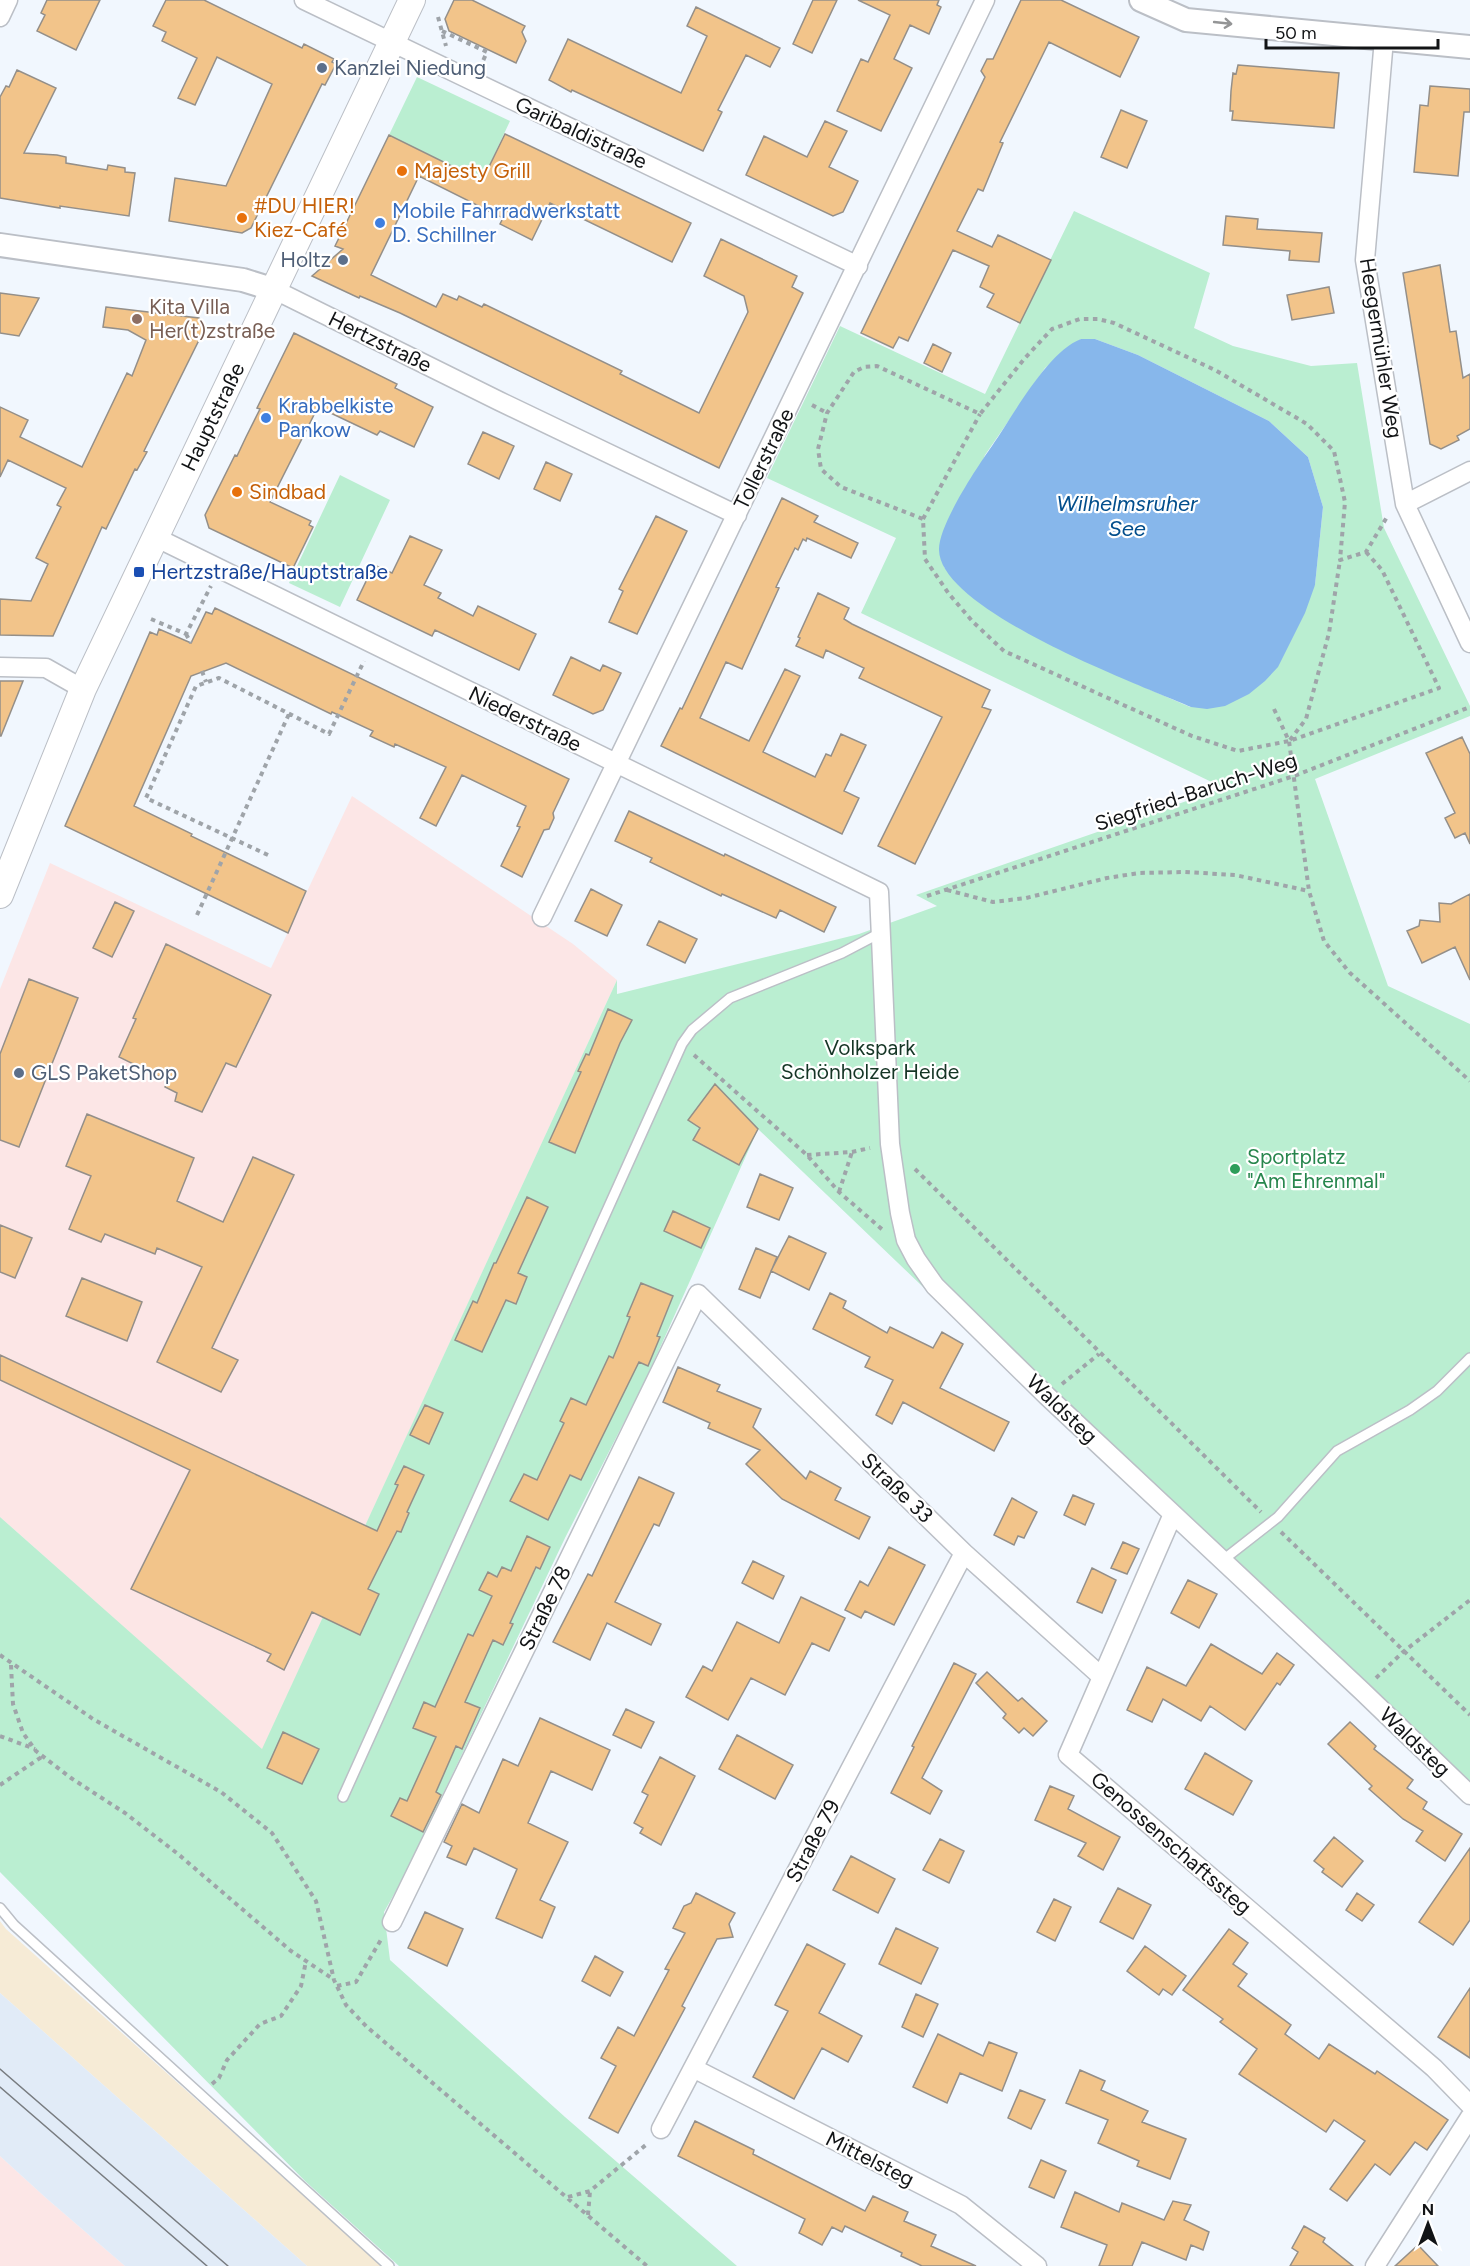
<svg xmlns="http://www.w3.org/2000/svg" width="1470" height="2266" viewBox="0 0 1470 2266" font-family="Figtree,sans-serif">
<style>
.commercial{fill:#f6ebd6}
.industrial{fill:#fce6e6}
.built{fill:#e1ebf7}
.green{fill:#baeed1;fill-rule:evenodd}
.water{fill:#87b7eb}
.building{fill:#f2c48a;stroke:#948f89;stroke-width:1.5}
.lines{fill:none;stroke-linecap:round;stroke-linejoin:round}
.service-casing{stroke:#bbbfc6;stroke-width:12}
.minor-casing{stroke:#bbbfc6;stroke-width:21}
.tertiary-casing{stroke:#bbbfc6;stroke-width:26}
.secondary-casing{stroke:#bbbfc6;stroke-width:28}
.path{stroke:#9fa4a9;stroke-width:4;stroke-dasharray:4.5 4.5;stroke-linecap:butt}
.service{stroke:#fff;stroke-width:9}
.minor{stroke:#fff;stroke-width:18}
.tertiary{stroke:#fff;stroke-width:22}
.secondary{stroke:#fff;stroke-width:26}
.tram{stroke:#787c80;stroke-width:1.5}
.oneway{stroke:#949596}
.service-dot{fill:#5c6f8a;stroke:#fff;stroke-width:2}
.food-dot{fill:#e8710a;stroke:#fff;stroke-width:2}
.shop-dot{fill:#3f7fe0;stroke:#fff;stroke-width:2}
.education-dot{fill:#8d6e63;stroke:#fff;stroke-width:2}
.transit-dot{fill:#1a4fb4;stroke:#fff;stroke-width:2}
.leisure-dot{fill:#2e9e5b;stroke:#fff;stroke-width:2}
.labels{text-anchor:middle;stroke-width:4.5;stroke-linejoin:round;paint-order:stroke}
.service-label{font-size:21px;fill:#4e5e75;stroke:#fff;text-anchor:start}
.street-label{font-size:21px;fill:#121416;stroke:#fff}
.food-label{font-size:21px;fill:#c56008;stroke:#fff;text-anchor:start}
.shop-label{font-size:21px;fill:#366cbe;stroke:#fff;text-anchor:start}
.education-label{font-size:21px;fill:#785e54;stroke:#fff;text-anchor:start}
.transit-label{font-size:21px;fill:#164399;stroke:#fff;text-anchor:start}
.park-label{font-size:21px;fill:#153525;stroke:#fff}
.leisure-label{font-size:21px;fill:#27864d;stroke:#fff;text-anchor:start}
.water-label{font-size:22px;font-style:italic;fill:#024e8c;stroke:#fff}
</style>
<rect width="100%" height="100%" fill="#f1f7fe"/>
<!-- commercial -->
<path class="commercial" d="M0 1921 6 1929 382 2266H307L0 1993Z"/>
<!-- industrial -->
<path class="industrial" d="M352 796 573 944 617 980 262 1750 0 1517V989L50 863 271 968Z
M0 2156 45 2197 125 2266H0Z"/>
<!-- built -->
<path class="built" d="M0 1993 307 2266H125L45 2197 0 2156Z"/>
<!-- green -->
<path class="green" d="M417 77 510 121 482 181 389 135Z
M1074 211 1210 273 1194 328 1233 346 1311 366 1357 363 1384 528 1470 706V716L1315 779 1388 986 1470 1024V1783L944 1307 758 1129 646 1379 565 1538 402 1880 384 1912 390 1960 565 2117 737 2266H399L305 2181 0 1872V1517L262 1749 617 980V994L859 934 937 906 916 895 1224 788 861 613 896 538 767 478 840 326 985 394ZM1081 339H1095L1138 355 1269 421 1308 457 1323 507 1315 585 1190 707C1139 685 1089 664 1040 637 999 615 974 604 944 567L985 455 1045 368Z
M340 475 390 500 340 607 289 583Z"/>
<!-- water -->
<path class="water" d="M1081 339H1095L1138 355 1269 421 1308 457 1323 507 1315 585 1305 613 1278 667 1265 681 1249 694 1225 706 1207 709 1191 707C1140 685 940 611 939 550 938 526 977 467 992 446 1013 416 1047 352 1081 339Z"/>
<!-- building -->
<path class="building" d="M47 0H100L76 50 37 31 45 15 41 13Z
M166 0H204L302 48 304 44 334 59 332 62 336 64 325 85 322 84 251 228 242 233 169 221 175 178 226 186 272 84 217 57 195 105 178 98 197 58 162 41 166 32 153 26Z
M454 0H472L525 26 522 32 526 41 516 63 449 31 445 19Z
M813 0H837L812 53 793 44Z
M858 0H939L937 5 941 7 929 34 910 25 894 59 912 68 881 131 837 111 861 59 868 62 890 15Z
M1021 0H1061L1139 37 1120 77 1049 42 1000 142 1003 143 983 191 978 189 957 231 992 247 998 235 1051 260 1020 323 987 307 994 294 980 287 989 266 953 250 908 341 899 337 893 348 861 333 985 77 981 71 987 59H993Z
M696 7 780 48 770 67 746 55 718 110 722 112 703 151 572 90 571 92 549 80 568 39 681 93 707 36 687 26Z
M1238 65 1339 73 1334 128 1232 120 1233 111H1230L1231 91 1233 73 1236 74Z
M17 70 56 88 24 153 57 155 66 157V163L107 170 108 165 125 168V172L135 173 129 216 60 206V208L0 198V97L6 86 9 87Z
M1430 86 1470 89V112H1464L1458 176 1414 172 1420 105 1428 106Z
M1121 110 1147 121 1127 168 1101 157Z
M825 121 847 131 829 167 858 181 843 212 833 216 746 175 764 136 807 157Z
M505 134 691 223 672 262 550 203 532 240 500 224 503 218 419 176 371 275 436 307 443 294 457 300 459 296 482 307 484 304 622 371 620 374 699 413 748 312 744 296 704 276 721 239 797 276 792 287 803 293 719 468 400 313 360 296 359 298 312 276 343 249 335 246 389 135 482 181Z
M1226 216 1258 219 1257 229 1322 233 1319 262 1289 260 1290 251 1223 245Z
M1440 265 1450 332 1456 331 1463 378 1470 374V429L1457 436 1459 440 1441 449 1430 444 1403 273Z
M1329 287 1334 313 1292 320 1287 295Z
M0 293 39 298 19 336 0 333Z
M106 307 199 318 205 328 144 451 147 452 137 470 135 469 106 529 102 527 53 636 0 635V599L31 601 48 564 36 558 61 507 57 505 66 488 8 460 0 477V407L28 420 20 437 82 467 127 373 132 376 146 340 128 330 103 327Z
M294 333 397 384 395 388 433 407 414 447 380 431 377 435 318 407 270 502 311 521 309 525 313 527 293 568 209 528 205 515 235 455 237 456 246 437 260 409 257 408Z
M933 344 951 353 942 372 924 363Z
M483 432 514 446 499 479 468 464Z
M546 462 572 474 560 501 534 489Z
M782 498 818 516 814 522 858 543 851 558 807 538 806 541 803 539 798 550 795 548 776 587 779 588 742 669 726 662 700 718 749 741 785 669 800 676 763 752 815 777 826 754 831 756 841 734 866 745 844 791 859 798 842 834 661 746 680 708 682 709Z
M656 516 687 531 637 634 609 622 623 591 619 589Z
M410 536 442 550 424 585 441 593 438 598 473 616 478 606 536 634 519 670 435 630 432 636 357 600 374 565 392 573Z
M818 593 849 608 844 619 852 624 990 690 982 707 991 710 915 864 878 846 942 717 859 678 864 668 826 650 823 658 796 646 800 638 798 637Z
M215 608 569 779 553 813 554 818 549 829 544 830 522 877 501 866 520 827 517 826 526 806 462 775 436 826 420 818 446 767 395 744 394 747 370 736 373 731 332 712 331 714 226 663 191 676 134 806 192 834 191 836 306 891 288 933 65 826 150 632 157 635 159 629 191 643 206 612 212 614Z
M571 657 600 671 603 665 621 673 603 710 593 714 553 695Z
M0 681H23L1 736H0Z
M1462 737 1470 754V844L1465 833 1455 838 1445 818 1455 813 1426 753Z
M629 811 724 856 725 854 836 907 824 932 780 910 776 918 722 894 721 896 650 862 652 858 615 841Z
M591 889 622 905 607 936 575 921Z
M1470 894V980L1455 947 1422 963 1407 931 1419 926 1420 920 1440 922 1439 903 1451 904Z
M115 902 134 911 112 957 93 948Z
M659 921 697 939 685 963 647 945Z
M166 944 271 995 236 1067 226 1063 202 1112 175 1101 177 1093 165 1087 168 1081 119 1057 136 1019 133 1018Z
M29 979 78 998 19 1147 0 1140V1054Z
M608 1009 632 1020 620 1043 575 1153 549 1142 581 1072 578 1071 586 1054 589 1055Z
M715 1084 758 1129 739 1165 693 1140 700 1128 688 1120Z
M87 1114 194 1158 177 1201 223 1222 253 1157 294 1175 212 1348 238 1360 221 1392 157 1362 202 1267 157 1248 155 1254 105 1234 101 1242 69 1229 91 1176 66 1166Z
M760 1174 793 1188 779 1220 747 1207Z
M527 1197 548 1207 518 1273 527 1277 516 1304 506 1300 482 1352 455 1340 473 1301 477 1303 494 1263H496Z
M673 1211 710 1228 701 1248 664 1231Z
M0 1225 32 1238 15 1278 0 1272Z
M789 1236 826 1253 809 1290 771 1271Z
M756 1248 777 1257 760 1298 739 1289Z
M82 1278 142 1302 127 1341 66 1316Z
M641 1283 673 1296 657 1336 660 1337 648 1366 639 1362 581 1480 570 1475 548 1520 510 1501 524 1474 537 1480 564 1423 560 1421 571 1398 586 1405 609 1356 613 1358 630 1317 627 1316Z
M830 1293 846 1301 843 1308 887 1333 890 1327 933 1348 942 1332 963 1344 940 1388 1009 1422 994 1451 903 1402 892 1424 876 1415 893 1380 865 1367 870 1357 813 1329Z
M0 1355 377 1531 398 1485 395 1484 404 1466 424 1475 407 1512 409 1513 401 1532 397 1531 368 1589 379 1594 360 1635 312 1612 284 1670 267 1661 271 1654 131 1589 190 1470 0 1380Z
M678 1367 720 1385 717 1391 761 1409 753 1427 806 1479 810 1471 841 1488 835 1500 870 1517 859 1539 782 1499 746 1464 760 1450 708 1428 710 1423 663 1402Z
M425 1405 443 1413 429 1444 410 1435Z
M639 1477 674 1493 659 1526 654 1524 615 1602 661 1624 651 1645 607 1623 590 1660 553 1642 588 1574 592 1576Z
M1073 1495 1094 1504 1085 1525 1064 1515Z
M1012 1498 1037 1512 1024 1538 1018 1536 1014 1545 994 1535Z
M527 1536 550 1547 540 1569 536 1567 510 1623 513 1624 503 1645 493 1640 465 1702 480 1708 462 1749 456 1746 436 1792 441 1795 423 1832 391 1816 400 1798 407 1801 436 1737 413 1728 424 1702 435 1707 468 1634 473 1636 492 1596 479 1590 488 1572 497 1577 502 1567 511 1571Z
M1123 1542 1139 1549 1127 1574 1111 1568Z
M889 1547 925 1565 894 1625 865 1611 861 1618 845 1610 860 1581 868 1586Z
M753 1561 784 1576 773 1599 742 1583Z
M1092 1568 1116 1580 1102 1613 1077 1602Z
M1188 1580 1217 1594 1199 1628 1171 1613Z
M801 1597 845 1618 829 1651 812 1643 785 1695 751 1678 728 1720 686 1697 703 1666 712 1671 737 1622 779 1643Z
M1211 1644 1262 1674 1277 1653 1294 1665 1280 1685 1277 1683 1245 1730 1210 1706 1201 1721 1163 1699 1152 1722 1127 1710 1147 1667 1186 1686Z
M954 1663 976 1674 922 1778 942 1791 930 1814 891 1793 914 1747 912 1746Z
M987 1672 1018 1701 1022 1698 1047 1721 1033 1736 1024 1728 1019 1733 1003 1718 1006 1714 976 1683Z
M626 1709 654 1722 641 1748 613 1735Z
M540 1718 610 1750 592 1790 551 1771 528 1823 568 1842 540 1900 555 1907 542 1938 496 1918 517 1869 474 1848 466 1865 447 1857 452 1846 444 1842 462 1804 479 1813 503 1759 518 1766Z
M1350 1722 1376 1746 1374 1749 1413 1780 1407 1788 1427 1802 1423 1809 1462 1834 1445 1861 1416 1841 1423 1831 1403 1819 1369 1789 1372 1786 1328 1744Z
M283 1732 319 1749 302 1784 267 1768Z
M737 1735 793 1765 775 1799 719 1769Z
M1205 1753 1252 1781 1233 1815 1185 1789Z
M660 1757 695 1776 661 1845 640 1833 643 1828 634 1823 648 1795 642 1792Z
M1050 1786 1074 1796 1068 1809 1120 1837 1103 1870 1078 1856 1086 1843 1035 1820Z
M1334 1837 1363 1861 1342 1887 1322 1872 1324 1869 1314 1861Z
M940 1839 964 1851 949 1883 923 1870Z
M1470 1848V1920L1453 1945 1419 1922Z
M851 1856 895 1879 878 1913 833 1890Z
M1118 1888 1151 1905 1133 1939 1100 1922Z
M696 1893 735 1913 729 1924 733 1937 717 1939 682 2006 685 2008 618 2133 589 2118 616 2066 601 2058 618 2027 634 2036 669 1970 665 1969 685 1933 673 1928 684 1906 691 1903Z
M1357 1893 1374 1905 1362 1921 1346 1910Z
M1054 1899 1071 1907 1055 1941 1037 1932Z
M425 1912 463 1929 447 1966 408 1948Z
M896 1928 938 1948 921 1984 879 1964Z
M1229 1929 1248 1943 1233 1964 1247 1974 1238 1986 1291 2025 1285 2034 1319 2059 1329 2044 1375 2074 1377 2071 1448 2120 1427 2150 1415 2142 1390 2175 1375 2164 1347 2201 1330 2189 1365 2141 1334 2120 1326 2132 1239 2074 1257 2049 1220 2022 1223 2019 1183 1990Z
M807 1944 845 1964 819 2013 862 2036 848 2062 822 2048 794 2099 753 2077 788 2011 775 2005Z
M1145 1946 1186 1976 1172 1995 1163 1989 1159 1995 1127 1971Z
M595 1956 623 1972 610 1996 582 1981Z
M1470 1988V2058L1438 2037Z
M916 1994 938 2004 923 2037 902 2027Z
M938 2034 983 2056 989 2042 1017 2053 1002 2091 960 2073 947 2103 913 2087Z
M1080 2070 1105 2081 1101 2090 1148 2111 1142 2122 1186 2139 1170 2179 1137 2166 1139 2161 1098 2143 1108 2120 1066 2103Z
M1020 2090 1045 2100 1031 2129 1008 2118Z
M695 2121 754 2150 753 2154 865 2211 873 2196 908 2212 904 2221 936 2235 931 2246 976 2266H922L901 2256 902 2253 845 2226 842 2232 832 2227 822 2245 799 2233 805 2219 678 2156Z
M1041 2160 1066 2171 1054 2198 1029 2187Z
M1075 2192 1119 2212 1122 2203 1164 2220 1173 2201 1191 2205 1184 2220 1209 2232 1203 2250 1191 2245 1186 2260 1142 2242 1132 2266H1099L1107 2245 1061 2227Z
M1304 2226 1325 2238 1323 2242 1353 2266H1290L1298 2252 1292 2248Z
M1418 2245 1438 2266H1395Z"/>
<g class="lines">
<defs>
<path id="service" d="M1223 1560 1278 1517 1337 1451 1410 1410 1437 1391 1470 1358
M343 1797 682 1044 692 1030 730 998 842 953 882 932
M0 1908 14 1925 389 2266"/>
<path id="minor" d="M304 0 858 266
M0 17 8 0
M1384 39 1365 260 1405 504 1470 643
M275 290 499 401 737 515
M1405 504 1470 471
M155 537 879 892 890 1144 900 1213 906 1240 916 1259 935 1286 1047 1396 1362 1691 1470 1795
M0 667 46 668 83 689
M542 917 985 0
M1173 1514 1068 1755 1434 2068 1470 2105
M392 1922 698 1294 964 1553 1102 1677
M693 2068 961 2205 1037 2266
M661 2129 964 1553
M1375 2266 1470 2117"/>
<path id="tertiary" d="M1141 0 1186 20 1470 47
M0 245 243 280 275 290"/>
<path id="secondary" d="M0 895 83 689 412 0"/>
</defs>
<!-- service casing -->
<use href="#service" class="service-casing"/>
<!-- minor casing -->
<use href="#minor" class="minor-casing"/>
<!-- tertiary casing -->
<use href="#tertiary" class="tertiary-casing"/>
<!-- secondary casing -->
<use href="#secondary" class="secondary-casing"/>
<!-- path -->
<path class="path" d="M438 17 446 46
M442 31 487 52 482 63
M812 405 827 413
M923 519 980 414
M1366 552 1382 570 1439 688 1289 741 1238 751 1192 736 1004 651 973 622 949 594 925 559 923 519 841 487 821 469 818 449 827 413 854 372 864 367 877 366 980 414 1025 358 1052 329 1080 319H1098L1114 323 1215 370 1307 424 1334 451 1345 502 1340 560 1366 552 1387 517
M151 619 186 634 211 586
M186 634 191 643
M202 671 206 682
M1274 709 1289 741 1309 891 1324 941 1350 973 1470 1081
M1290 740 1306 719 1329 633 1340 560
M268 855 146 798 196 686 219 678 329 734 364 661
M947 890 993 902 1026 898 1107 878 1139 873 1185 872 1235 875 1309 891
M927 896 1294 776 1470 707
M197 915 289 714
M694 1055 807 1155 839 1192 884 1231
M807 1155 852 1152 870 1148
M915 1169 1261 1512
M839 1192 852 1152
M1062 1384 1099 1354
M1281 1532 1470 1715
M0 1655 93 1719 221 1792 272 1833 316 1901 334 1980 346 2005 367 2027 647 2266
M11 1665 13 1704 23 1733 36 1751 71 1778 125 1813 178 1854 291 1951 333 1979
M1376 1678 1403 1652 1470 1600
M0 1736 35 1749
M0 1785 43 1756
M337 1986 356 1982 382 1938
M212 2084 219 2078 227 2060 260 2024 281 2016 301 1986 306 1961
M568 2197 590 2191 647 2144
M588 2215 590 2191"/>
<!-- service -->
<use href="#service" class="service"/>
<!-- minor -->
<use href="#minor" class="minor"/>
<!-- tertiary -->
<use href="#tertiary" class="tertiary"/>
<!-- secondary -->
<use href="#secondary" class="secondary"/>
<!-- tram -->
<path class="tram" d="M0 2069 228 2266
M0 2087 207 2266"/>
</g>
<!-- one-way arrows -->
<defs><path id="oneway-shaft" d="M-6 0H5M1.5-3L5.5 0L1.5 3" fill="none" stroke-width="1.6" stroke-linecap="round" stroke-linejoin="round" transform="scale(1.5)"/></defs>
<use class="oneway" href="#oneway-shaft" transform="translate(1223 23) rotate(6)"/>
<!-- markers -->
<g class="service-dot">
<circle cx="322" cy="68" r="6"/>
<circle cx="343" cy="260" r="6"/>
<circle cx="19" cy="1073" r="6"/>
</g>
<g class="food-dot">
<circle cx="402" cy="171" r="6"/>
<circle cx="242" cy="218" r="6"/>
<circle cx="237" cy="492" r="6"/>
</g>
<g class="shop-dot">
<circle cx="380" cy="223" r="6"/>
<circle cx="266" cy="418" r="6"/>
</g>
<circle class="education-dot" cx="137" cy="319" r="6"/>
<rect class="transit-dot" x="133" y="566" width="12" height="12" rx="3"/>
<circle class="leisure-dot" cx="1235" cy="1169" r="6"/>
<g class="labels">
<!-- service labels -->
<g class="service-label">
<text x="334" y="75">Kanzlei Niedung</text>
<text x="331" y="267" text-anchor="end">Holtz</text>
<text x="31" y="1080">GLS PaketShop</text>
</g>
<!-- street labels -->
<g class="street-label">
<text transform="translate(581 133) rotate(25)" y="7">Garibaldistraße</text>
<text transform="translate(380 342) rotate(26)" y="7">Hertzstraße</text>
<text transform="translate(1381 348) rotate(81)" y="7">Heegermühler Weg</text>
<text transform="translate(213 417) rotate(-64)" y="7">Hauptstraße</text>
<text transform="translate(764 459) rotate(-64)" y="7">Tollerstraße</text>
<text transform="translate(525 719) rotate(26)" y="7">Niederstraße</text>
<text transform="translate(1196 792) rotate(-18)" y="7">Siegfried-Baruch-Weg</text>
<text transform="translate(1062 1409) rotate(44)" y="7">Waldsteg</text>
<text transform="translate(897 1488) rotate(44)" y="7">Straße 33</text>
<text transform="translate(545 1608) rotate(-64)" y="7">Straße 78</text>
<text transform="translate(1415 1742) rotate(44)" y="7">Waldsteg</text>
<text transform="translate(813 1841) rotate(-62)" y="7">Straße 79</text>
<text transform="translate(1171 1843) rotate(41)" y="7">Genossenschaftssteg</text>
<text transform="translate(870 2159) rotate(27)" y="7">Mittelsteg</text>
</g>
<!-- food labels -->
<g class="food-label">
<text x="414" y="178">Majesty Grill</text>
<text x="254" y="213">#DU HIER!<tspan x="254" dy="24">Kiez-Café</tspan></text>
<text x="249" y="499">Sindbad</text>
</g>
<!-- shop labels -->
<g class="shop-label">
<text x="392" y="218">Mobile Fahrradwerkstatt<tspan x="392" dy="24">D. Schillner</tspan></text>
<text x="278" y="413">Krabbelkiste<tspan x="278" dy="24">Pankow</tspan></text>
</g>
<!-- education labels -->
<g class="education-label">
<text x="149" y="314">Kita Villa<tspan x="149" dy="24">Her(t)zstraße</tspan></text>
</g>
<!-- transit labels -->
<g class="transit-label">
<text x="151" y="579">Hertzstraße/Hauptstraße</text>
</g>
<!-- park labels -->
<g class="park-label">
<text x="870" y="1055">Volkspark<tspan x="870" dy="24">Schönholzer Heide</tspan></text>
</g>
<!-- leisure labels -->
<g class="leisure-label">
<text x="1247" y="1164">Sportplatz<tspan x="1247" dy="24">"Am Ehrenmal"</tspan></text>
</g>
<!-- water labels -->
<g class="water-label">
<text x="1127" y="511">Wilhelmsruher<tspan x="1127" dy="25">See</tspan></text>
</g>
</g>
<!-- north arrow -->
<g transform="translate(1428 2224)" stroke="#ffffff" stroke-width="4.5" paint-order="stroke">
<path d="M0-4.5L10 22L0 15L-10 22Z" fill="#121416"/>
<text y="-9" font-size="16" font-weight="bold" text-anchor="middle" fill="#121416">N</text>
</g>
<!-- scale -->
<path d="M1266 39v9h172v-9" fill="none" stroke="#121416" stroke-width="3"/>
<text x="1275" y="39" font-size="18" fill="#121416" stroke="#ffffff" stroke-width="4.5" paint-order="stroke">50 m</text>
</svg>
